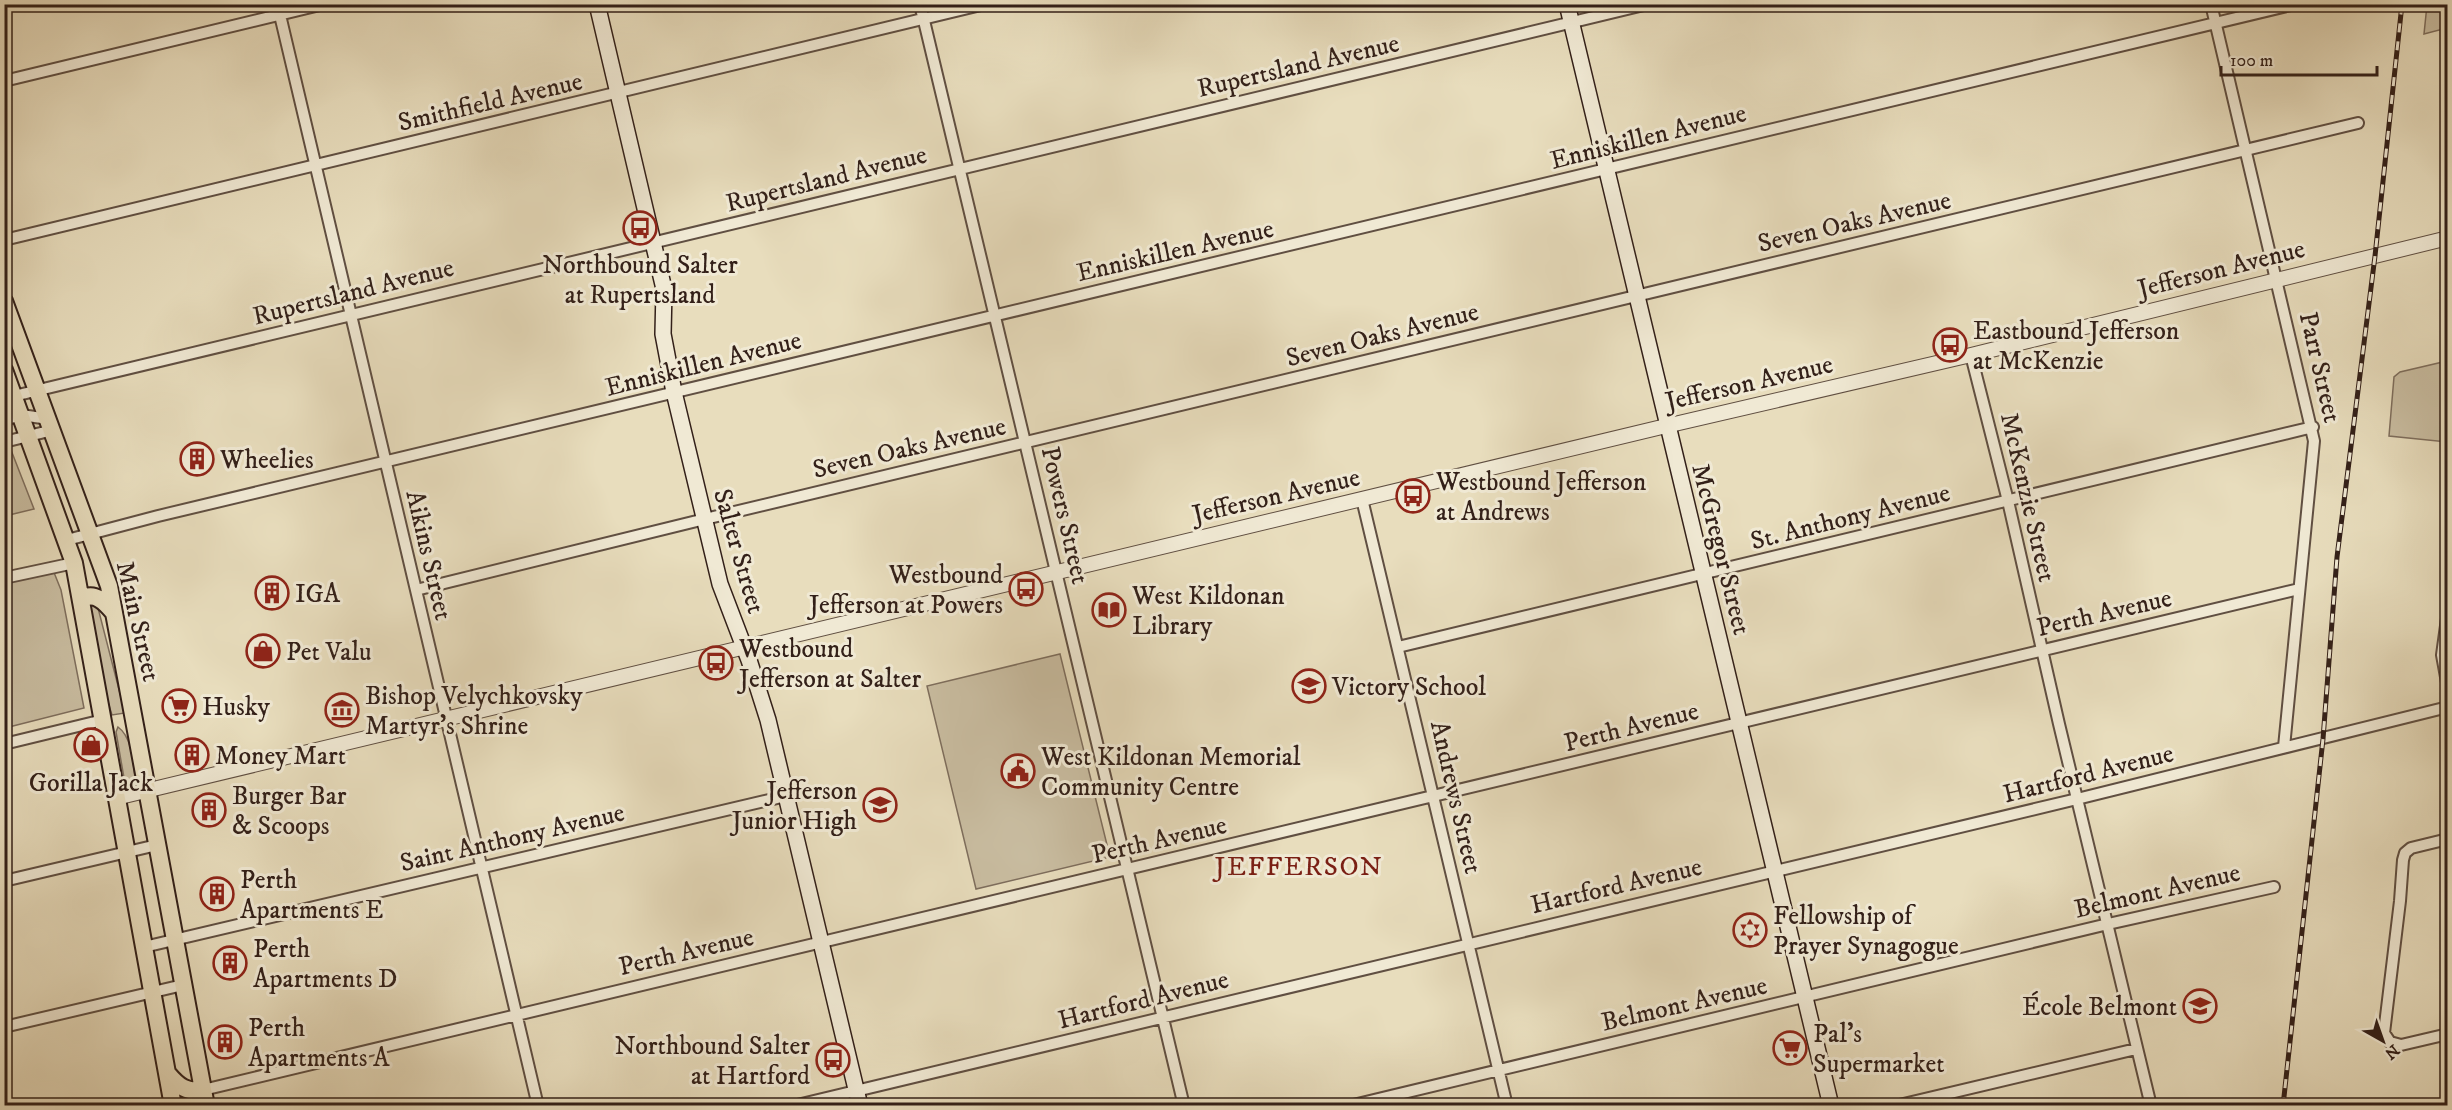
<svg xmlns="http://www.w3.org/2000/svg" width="2452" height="1110" viewBox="0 0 2452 1110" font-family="'IM FELL DW Pica',serif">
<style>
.green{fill:#c9bda1;stroke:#7e6e5d;stroke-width:1.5}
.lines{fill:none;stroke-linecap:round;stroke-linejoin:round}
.minor-casing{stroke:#604f42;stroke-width:14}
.tertiary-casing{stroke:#604f42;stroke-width:16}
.secondary-casing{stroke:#332019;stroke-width:18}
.primary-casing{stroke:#332019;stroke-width:20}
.minor{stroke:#f0e9d4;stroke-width:10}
.tertiary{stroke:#f0e9d4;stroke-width:14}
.secondary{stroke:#f0e9d4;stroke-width:15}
.primary{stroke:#e8ddbd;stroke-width:16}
.rail-casing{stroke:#332019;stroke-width:5}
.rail{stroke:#f0e9d4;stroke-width:3;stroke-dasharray:9;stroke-linecap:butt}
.labels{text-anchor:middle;stroke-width:6;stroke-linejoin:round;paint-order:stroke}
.street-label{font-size:26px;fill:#332019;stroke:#f0e9d4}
.poi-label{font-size:26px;fill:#332019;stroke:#f0e9d4;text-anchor:start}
.neighbourhood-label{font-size:27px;letter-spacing:1.5px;fill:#7a1f14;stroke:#f0e9d4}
</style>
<rect width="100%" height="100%" fill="#e8ddbd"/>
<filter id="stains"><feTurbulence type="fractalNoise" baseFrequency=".00333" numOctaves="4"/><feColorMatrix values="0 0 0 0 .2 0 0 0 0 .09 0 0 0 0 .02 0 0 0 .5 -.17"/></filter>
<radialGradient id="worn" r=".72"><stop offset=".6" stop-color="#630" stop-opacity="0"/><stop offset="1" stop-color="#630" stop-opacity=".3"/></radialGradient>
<!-- green -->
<path class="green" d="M2427 5H2447V28L2424 34Z
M2447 361V442L2389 436 2394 377 2400 372Z
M11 450 34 509 5 516V452Z
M53 570 61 590 84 708 5 728 4 581Z
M88 600 97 604 125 713 112 715C100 678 95 639 88 600Z
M1060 654 1110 857 976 889 927 686Z
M118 727C132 737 133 762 135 778L130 784 124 778 116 732Z"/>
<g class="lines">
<defs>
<path id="minor" d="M920 4 1184 1106
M2211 4 2314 441 2284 747
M280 15 538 1106
M4 81 324 4
M4 240 985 4
M1971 355 2008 501 2059 724 2151 1106
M14 396 1648 4
M4 420 21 415 49 419
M4 442 53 430
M1362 499 1507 1106
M67 540 158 516 2295 4
M4 578 74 563
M416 590 705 519 2358 123
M2448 611 2442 655 2448 688
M1398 647 2313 427
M4 744 103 720
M2448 839 2411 848 2405 853 2403 860 2400 901 2384 1033 2390 1042 2401 1045 2448 1034
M4 881 157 845
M144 947 786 796
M4 1027 183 985
M203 1090 2299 589
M793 1106 2077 799 2448 707
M1349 1106 2108 924 2274 887
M1895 1106 2136 1049"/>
<path id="tertiary" d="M116 798 1666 426 1971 355 2448 238"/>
<path id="secondary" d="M597 4 664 289 663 334 674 392 720 584 749 660 768 720 860 1106
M1567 4 1831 1106"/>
<path id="primary" d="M4 301 109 586 206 1106
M4 370 74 563 173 1106
M81 600C94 590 106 603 114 613
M168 1074C178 1086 187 1093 203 1090"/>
</defs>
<!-- minor casing -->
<use href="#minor" class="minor-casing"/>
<!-- tertiary casing -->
<use href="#tertiary" class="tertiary-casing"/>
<!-- secondary casing -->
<use href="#secondary" class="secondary-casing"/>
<!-- primary casing -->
<use href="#primary" class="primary-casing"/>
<!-- minor -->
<use href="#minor" class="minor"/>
<!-- tertiary -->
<use href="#tertiary" class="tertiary"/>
<!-- secondary -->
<use href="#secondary" class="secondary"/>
<!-- primary -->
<use href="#primary" class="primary"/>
<defs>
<path id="rail" d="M2283 1106 2323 739 2337 557 2375 256 2402 4"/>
</defs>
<!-- rail casing -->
<use href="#rail" class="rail-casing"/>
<!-- rail -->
<use href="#rail" class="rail"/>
</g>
<!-- icons -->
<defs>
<symbol id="bus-ring" viewBox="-11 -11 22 22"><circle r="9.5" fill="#f0e9d4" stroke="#8f2418" stroke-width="1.5"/><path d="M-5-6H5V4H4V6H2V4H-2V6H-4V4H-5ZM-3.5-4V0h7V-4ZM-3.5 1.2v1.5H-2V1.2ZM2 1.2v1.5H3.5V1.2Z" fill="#8f2418"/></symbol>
<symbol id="building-ring" viewBox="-11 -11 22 22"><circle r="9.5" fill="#f0e9d4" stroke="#8f2418" stroke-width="1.5"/><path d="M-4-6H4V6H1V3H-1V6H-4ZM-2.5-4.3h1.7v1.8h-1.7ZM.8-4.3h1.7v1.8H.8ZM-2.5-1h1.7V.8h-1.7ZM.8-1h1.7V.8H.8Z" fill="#8f2418"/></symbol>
<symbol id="library-ring" viewBox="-11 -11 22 22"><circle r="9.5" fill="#f0e9d4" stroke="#8f2418" stroke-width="1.5"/><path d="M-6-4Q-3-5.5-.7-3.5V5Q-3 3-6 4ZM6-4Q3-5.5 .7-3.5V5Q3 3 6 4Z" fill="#8f2418"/></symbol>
<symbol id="shop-ring" viewBox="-11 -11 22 22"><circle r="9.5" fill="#f0e9d4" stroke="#8f2418" stroke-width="1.5"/><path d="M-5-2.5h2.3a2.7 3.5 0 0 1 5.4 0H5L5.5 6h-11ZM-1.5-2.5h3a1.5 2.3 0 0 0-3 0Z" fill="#8f2418"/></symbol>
<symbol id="school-ring" viewBox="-11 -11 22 22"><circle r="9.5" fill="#f0e9d4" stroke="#8f2418" stroke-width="1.5"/><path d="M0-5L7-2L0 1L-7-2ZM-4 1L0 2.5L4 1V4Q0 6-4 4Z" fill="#8f2418"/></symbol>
<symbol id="supermarket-ring" viewBox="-11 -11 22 22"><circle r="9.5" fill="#f0e9d4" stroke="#8f2418" stroke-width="1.5"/><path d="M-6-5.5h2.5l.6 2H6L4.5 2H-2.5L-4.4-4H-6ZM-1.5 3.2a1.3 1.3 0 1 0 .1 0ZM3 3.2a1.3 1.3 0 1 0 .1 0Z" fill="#8f2418"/></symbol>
<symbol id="museum-ring" viewBox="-11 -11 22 22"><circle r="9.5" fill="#f0e9d4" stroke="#8f2418" stroke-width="1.5"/><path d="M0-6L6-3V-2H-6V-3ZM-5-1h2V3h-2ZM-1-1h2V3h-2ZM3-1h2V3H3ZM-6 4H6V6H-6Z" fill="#8f2418"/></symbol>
<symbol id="civic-ring" viewBox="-11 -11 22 22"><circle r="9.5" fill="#f0e9d4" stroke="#8f2418" stroke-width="1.5"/><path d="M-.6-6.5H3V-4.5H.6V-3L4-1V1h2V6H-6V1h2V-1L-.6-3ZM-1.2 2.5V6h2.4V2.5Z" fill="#8f2418"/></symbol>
<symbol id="synagogue-ring" viewBox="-11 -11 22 22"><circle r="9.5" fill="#f0e9d4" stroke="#8f2418" stroke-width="1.5"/><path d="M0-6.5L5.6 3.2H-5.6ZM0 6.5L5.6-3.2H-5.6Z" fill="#8f2418"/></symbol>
</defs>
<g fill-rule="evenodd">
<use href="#bus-ring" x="621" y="209" width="38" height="38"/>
<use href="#bus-ring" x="1931" y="326" width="38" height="38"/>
<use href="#building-ring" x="178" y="440" width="38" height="38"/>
<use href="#bus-ring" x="1394" y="477" width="38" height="38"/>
<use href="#bus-ring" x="1007" y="570" width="38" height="38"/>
<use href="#building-ring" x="253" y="574" width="38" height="38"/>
<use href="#library-ring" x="1090" y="591" width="38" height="38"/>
<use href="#shop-ring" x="244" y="632" width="38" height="38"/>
<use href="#bus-ring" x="697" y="644" width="38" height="38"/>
<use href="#school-ring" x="1290" y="667" width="38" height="38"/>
<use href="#supermarket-ring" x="160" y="687" width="38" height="38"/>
<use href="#museum-ring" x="323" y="691" width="38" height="38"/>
<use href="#shop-ring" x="72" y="726" width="38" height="38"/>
<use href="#building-ring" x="173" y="736" width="38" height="38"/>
<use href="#civic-ring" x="999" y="752" width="38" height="38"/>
<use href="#school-ring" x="861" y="786" width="38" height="38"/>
<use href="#building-ring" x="190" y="791" width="38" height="38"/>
<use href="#building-ring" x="198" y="875" width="38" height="38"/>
<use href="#synagogue-ring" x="1731" y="911" width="38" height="38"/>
<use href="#building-ring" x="211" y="944" width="38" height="38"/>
<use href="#school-ring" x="2181" y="987" width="38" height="38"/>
<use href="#building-ring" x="206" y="1023" width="38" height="38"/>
<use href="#supermarket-ring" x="1771" y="1029" width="38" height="38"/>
<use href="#bus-ring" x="814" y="1041" width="38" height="38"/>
</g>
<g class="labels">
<!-- street labels -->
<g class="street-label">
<text transform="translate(1298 65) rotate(-13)" y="9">Rupertsland Avenue</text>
<text transform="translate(490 101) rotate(-13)" y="9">Smithfield Avenue</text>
<text transform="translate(1648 136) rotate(-14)" y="9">Enniskillen Avenue</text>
<text transform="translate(826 178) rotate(-14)" y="9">Rupertsland Avenue</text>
<text transform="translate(1854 221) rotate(-13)" y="9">Seven Oaks Avenue</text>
<text transform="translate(1175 250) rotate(-13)" y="9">Enniskillen Avenue</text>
<text transform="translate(2221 268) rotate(-14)" y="9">Jefferson Avenue</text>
<text transform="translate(353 291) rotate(-14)" y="9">Rupertsland Avenue</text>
<text transform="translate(1382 334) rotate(-14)" y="9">Seven Oaks Avenue</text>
<text transform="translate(703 363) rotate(-14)" y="9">Enniskillen Avenue</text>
<text transform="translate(2321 367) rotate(77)" y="9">Parr Street</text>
<text transform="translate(1749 382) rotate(-13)" y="9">Jefferson Avenue</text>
<text transform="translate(909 447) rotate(-13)" y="9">Seven Oaks Avenue</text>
<text transform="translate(1276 495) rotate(-13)" y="9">Jefferson Avenue</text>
<text transform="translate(2029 497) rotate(77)" y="9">McKenzie Street</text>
<text transform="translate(1066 515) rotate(77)" y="9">Powers Street</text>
<text transform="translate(1850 516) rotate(-14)" y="9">St. Anthony Avenue</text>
<text transform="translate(1722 549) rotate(76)" y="9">McGregor Street</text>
<text transform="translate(740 551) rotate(74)" y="9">Salter Street</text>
<text transform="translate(430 555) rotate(77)" y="9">Aikins Street</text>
<text transform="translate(2104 612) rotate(-13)" y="9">Perth Avenue</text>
<text transform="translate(139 621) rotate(77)" y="9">Main Street</text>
<text transform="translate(1631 726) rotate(-14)" y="9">Perth Avenue</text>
<text transform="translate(2088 773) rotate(-14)" y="9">Hartford Avenue</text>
<text transform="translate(1457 797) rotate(77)" y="9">Andrews Street</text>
<text transform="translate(512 837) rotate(-13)" y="9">Saint Anthony Avenue</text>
<text transform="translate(1159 839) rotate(-13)" y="9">Perth Avenue</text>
<text transform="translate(1616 885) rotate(-13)" y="9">Hartford Avenue</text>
<text transform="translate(2157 890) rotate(-13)" y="9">Belmont Avenue</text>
<text transform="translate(686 951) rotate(-13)" y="9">Perth Avenue</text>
<text transform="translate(1143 999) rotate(-14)" y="9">Hartford Avenue</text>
<text transform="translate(1684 1003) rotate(-13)" y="9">Belmont Avenue</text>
</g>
<!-- poi labels -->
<g class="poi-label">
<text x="640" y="273" text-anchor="middle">Northbound Salter<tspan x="640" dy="30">at Rupertsland</tspan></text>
<text x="1973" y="339">Eastbound Jefferson<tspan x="1973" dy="30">at McKenzie</tspan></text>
<text x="220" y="468">Wheelies</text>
<text x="1436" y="490">Westbound Jefferson<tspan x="1436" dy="30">at Andrews</tspan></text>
<text x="1003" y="583" text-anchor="end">Westbound<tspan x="1003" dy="30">Jefferson at Powers</tspan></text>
<text x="295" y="602">IGA</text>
<text x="1132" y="604">West Kildonan<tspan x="1132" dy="30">Library</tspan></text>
<text x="739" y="657">Westbound<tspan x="739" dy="30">Jefferson at Salter</tspan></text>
<text x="286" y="660">Pet Valu</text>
<text x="1332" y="695">Victory School</text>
<text x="365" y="704">Bishop Velychkovsky<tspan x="365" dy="30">Martyr’s Shrine</tspan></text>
<text x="202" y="715">Husky</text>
<text x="215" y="764">Money Mart</text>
<text x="1041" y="765">West Kildonan Memorial<tspan x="1041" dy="30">Community Centre</tspan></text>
<text x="91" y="791" text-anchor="middle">Gorilla Jack</text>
<text x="857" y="799" text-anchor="end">Jefferson<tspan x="857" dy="30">Junior High</tspan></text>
<text x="232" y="804">Burger Bar<tspan x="232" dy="30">&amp; Scoops</tspan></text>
<text x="240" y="888">Perth<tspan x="240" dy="30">Apartments E</tspan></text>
<text x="1773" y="924">Fellowship of<tspan x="1773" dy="30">Prayer Synagogue</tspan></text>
<text x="253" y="957">Perth<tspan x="253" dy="30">Apartments D</tspan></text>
<text x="2177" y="1015" text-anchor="end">École Belmont</text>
<text x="248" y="1036">Perth<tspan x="248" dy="30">Apartments A</tspan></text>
<text x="1813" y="1042">Pal's<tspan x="1813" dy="30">Supermarket</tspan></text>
<text x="810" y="1054" text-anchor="end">Northbound Salter<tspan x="810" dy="30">at Hartford</tspan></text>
</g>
<!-- neighbourhood labels -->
<g class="neighbourhood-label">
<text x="1299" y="875">JEFFERSON</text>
</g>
</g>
<!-- margin -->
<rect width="2452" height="1110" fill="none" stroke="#e8ddbd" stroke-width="24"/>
<rect x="6" y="6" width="2440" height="1098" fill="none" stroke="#332019" stroke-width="3"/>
<rect x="12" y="12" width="2428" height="1086" fill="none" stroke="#332019" stroke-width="1.5"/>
<!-- north arrow -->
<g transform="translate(2383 1041) rotate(140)" stroke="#f0e9d4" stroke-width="4.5" paint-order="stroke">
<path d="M0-4.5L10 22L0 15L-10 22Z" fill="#332019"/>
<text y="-9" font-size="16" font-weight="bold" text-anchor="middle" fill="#332019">N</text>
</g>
<!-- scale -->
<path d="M2221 66v9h156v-9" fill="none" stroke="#332019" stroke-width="3"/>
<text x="2230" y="66" font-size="18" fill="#332019" stroke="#f0e9d4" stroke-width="4.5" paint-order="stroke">100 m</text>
<rect width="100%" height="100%" filter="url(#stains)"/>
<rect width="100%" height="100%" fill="url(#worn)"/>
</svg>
